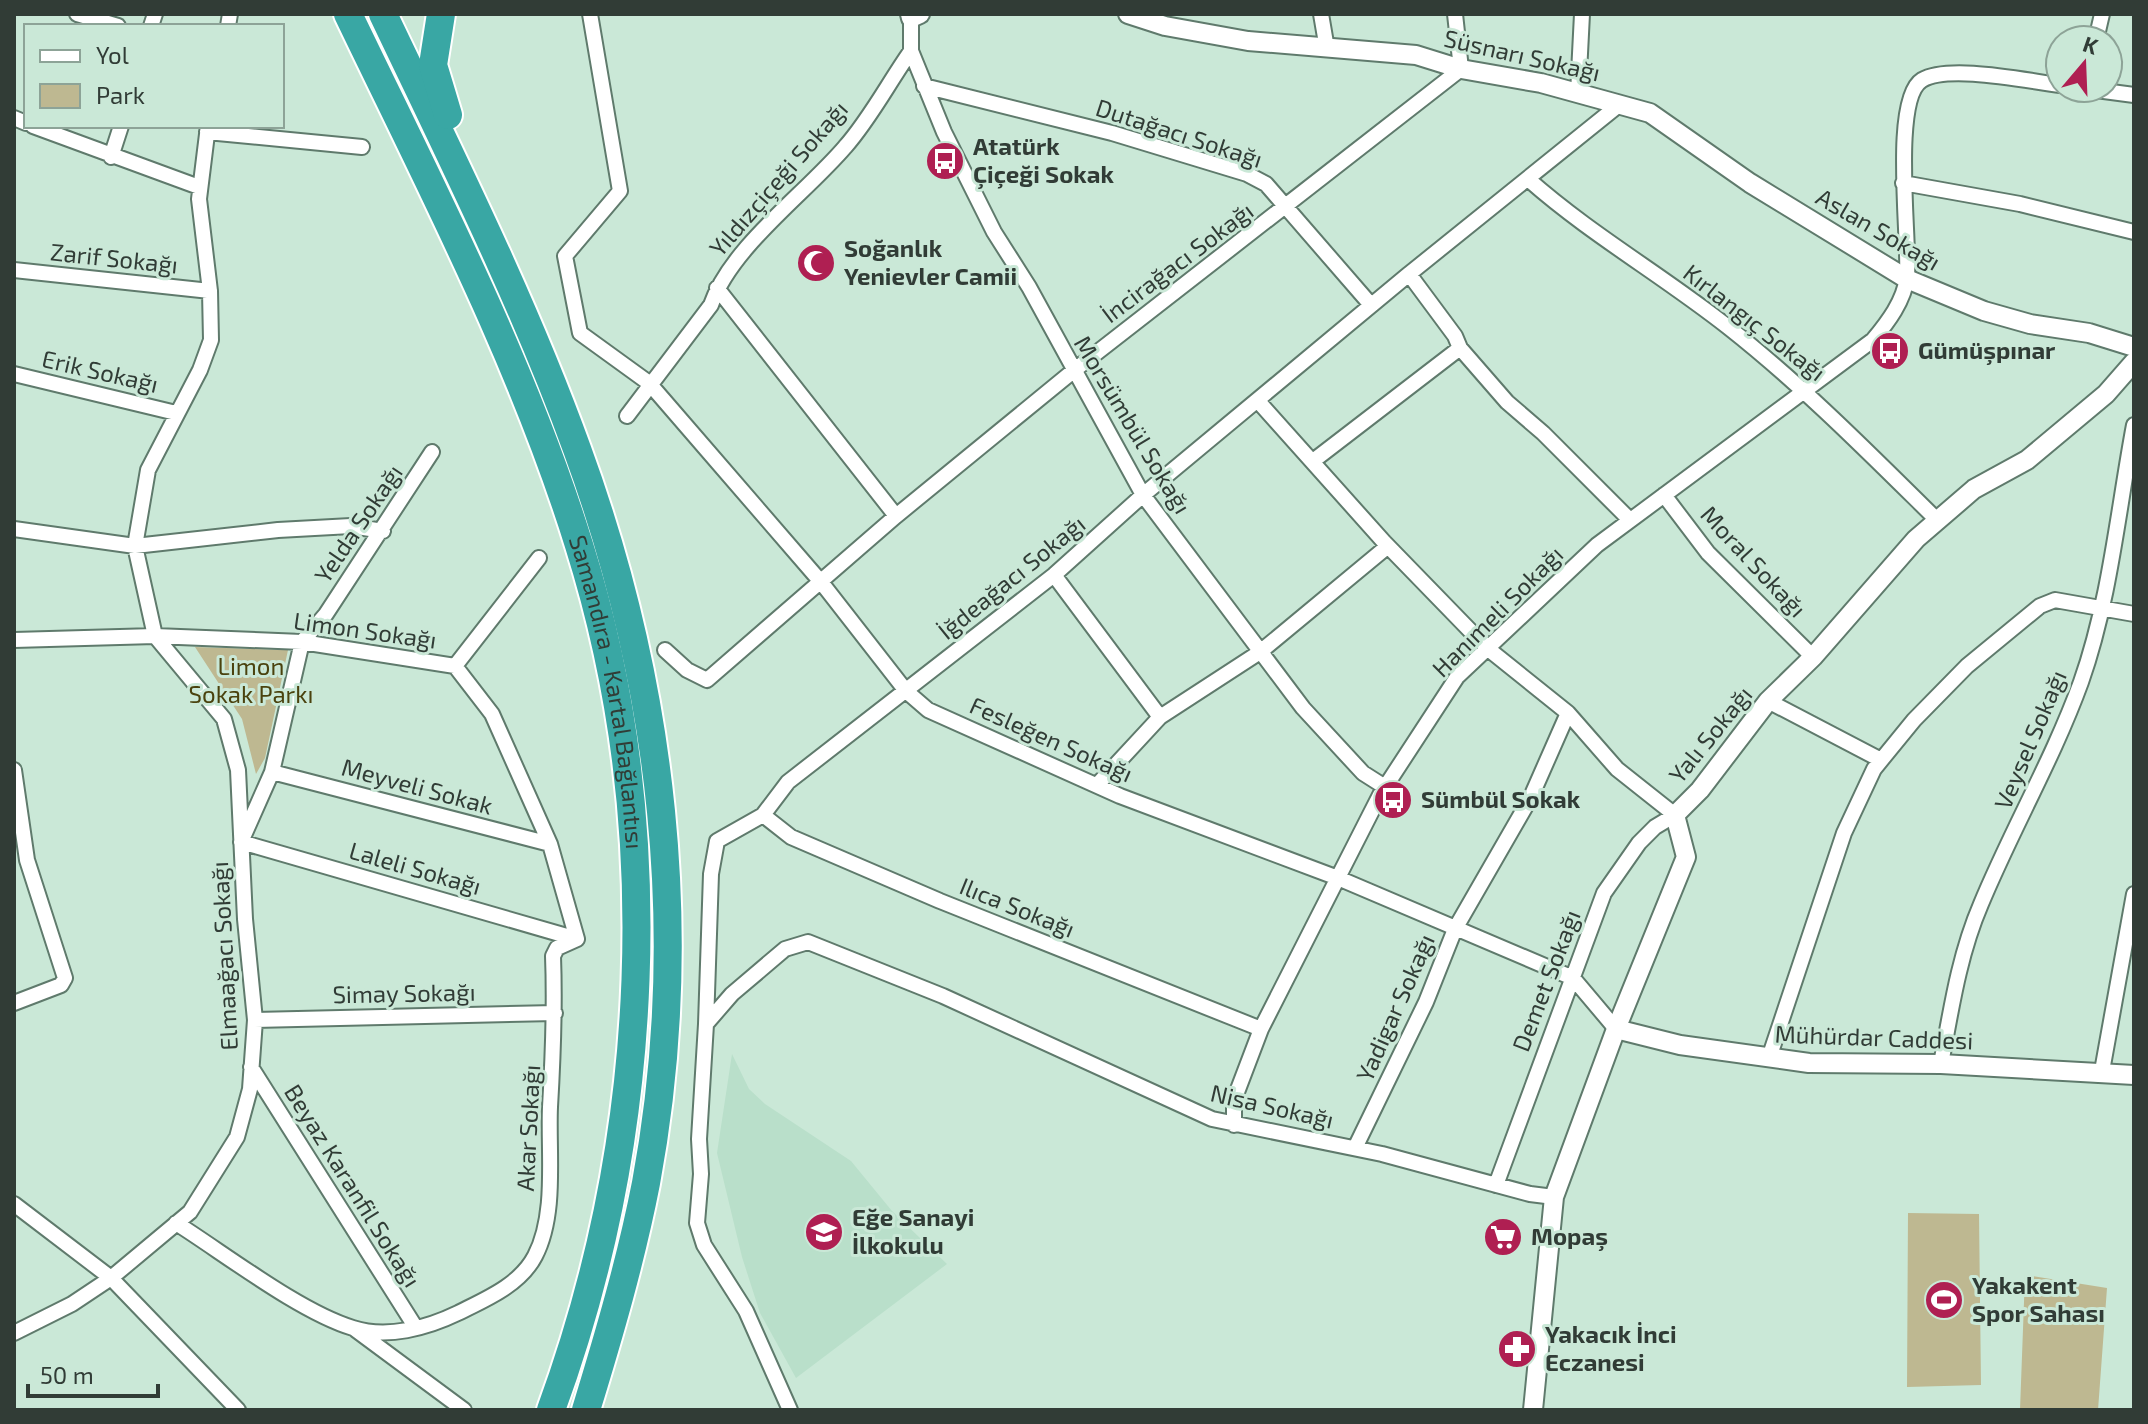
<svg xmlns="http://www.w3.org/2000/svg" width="2148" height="1424" viewBox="0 0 2148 1424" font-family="'Exo 2',sans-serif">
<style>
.built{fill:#b9dfca}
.green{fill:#beb891}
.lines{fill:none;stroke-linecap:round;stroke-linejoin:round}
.minor-casing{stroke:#5f7a6c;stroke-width:18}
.tertiary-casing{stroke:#5f7a6c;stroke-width:22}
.motorway-casing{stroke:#fff;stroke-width:32}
.minor{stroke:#fff;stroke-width:14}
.tertiary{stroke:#fff;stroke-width:18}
.motorway{stroke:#39a7a4;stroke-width:28}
.labels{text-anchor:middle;stroke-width:6;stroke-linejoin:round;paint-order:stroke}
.street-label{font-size:24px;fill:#313c36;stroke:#cae8d7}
.poi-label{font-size:24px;font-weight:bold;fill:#313c36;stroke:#cae8d7;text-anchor:start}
.park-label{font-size:24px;fill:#4a420e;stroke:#cae8d7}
</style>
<rect width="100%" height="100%" fill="#cae8d7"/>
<!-- built -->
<path class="built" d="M732 1054 749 1089 765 1104 851 1161 892 1211 947 1264 796 1378 760 1313 742 1257 717 1153Z"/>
<!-- green -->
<path class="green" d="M195 647 288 650 265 758 256 774 242 719Z
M1908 1213 1979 1214 1981 1385 1907 1387Z
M2025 1275 2107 1288 2098 1410H2020Z"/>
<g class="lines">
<defs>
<path id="minor" d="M77 14 118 26
M590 14 620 191 565 256 580 333 649 383 821 582 906 691 928 710 1120 796 1338 878 1573 978 1616 1029
M1321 14 1327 49
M911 18V51L944 132 994 232 1029 287 1143 495 1303 708 1363 773 1385 787
M151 26 155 14
M228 26 230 14
M2096 40 2102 14
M924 86 1112 133 1247 174 1266 184 1371 305
M2081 88 2134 95
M1578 93 1582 14
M1620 104 1409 274 1455 336 1460 348 1507 402 1543 433 1630 520
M14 118 26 123
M33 126 199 187
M207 132 362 147
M111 157 121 126
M1528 179C1590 234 1662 275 1728 327 1803 386 1869 453 1937 520
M1903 183 2020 204 2134 232
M14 270 210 291
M717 288 896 516 1072 372 1461 69 1455 14
M14 374 176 413
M1258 401 1384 542 1487 648 1568 713 1531 797 1455 929 1426 1002 1355 1148
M627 416 711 305C731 247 805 194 845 147 870 119 889 82 911 51
M432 452 326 614 302 642 272 772 241 842 577 939
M1313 461 1460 348
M1664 495 1708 553 1813 657
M14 529 135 546 278 530 351 526 383 531
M1054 575 1160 717 1260 652 1388 546
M14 640 155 636 302 642 455 666 492 714 550 844 577 939
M665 650 687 670 707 680 896 516
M455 666 539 558
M1768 701 1881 760
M14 770 27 860 65 978 61 985 14 1003
M272 772 550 844
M1097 785 1160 717
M763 815 791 837 940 901 1261 1029
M255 1020 555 1013
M706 1024 711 874 717 841 763 815 788 782 1054 575 1143 495 1409 274
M1769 1058 1844 833 1874 769 1914 720 1967 666 2040 606 2055 600 2134 614
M1941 1064C1951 1010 1959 955 1981 904 2012 829 2053 759 2081 682 2110 600 2118 510 2134 425
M251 1067 416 1328
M2102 1071 2134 894
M1234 1125V1100L1261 1029 1380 795 1457 677 1597 545 1873 340C1888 322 1904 301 1907 277 1910 241 1891 99 1922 80 1949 64 2027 81 2060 85
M1496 1185 1604 893 1639 843 1655 827 1675 815 1617 769 1568 713
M14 1204 111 1278 238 1410
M176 1223C225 1254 300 1312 353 1328 387 1339 427 1328 458 1313 486 1299 520 1285 535 1256 557 1214 548 1153 550 1107 553 1056 555 1007 553 956L557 948 577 939
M356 1330 464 1410
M14 1333 72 1304 111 1278 190 1212 237 1137 250 1089 255 1020 245 919 238 770 224 719 155 636 135 546 148 470 200 370 211 340 210 291 199 199 208 126
M790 1410 746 1311 704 1245 697 1223 701 1174 699 1139 706 1024 732 994 785 949 808 942 943 996 1212 1119 1382 1154 1530 1194 1554 1197"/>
<path id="tertiary" d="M910 14 911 18 920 14
M1128 14 1165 26 1248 41 1416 55 1461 69 1541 83 1650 113 1750 183 1907 279 1984 311 2030 324 2089 333 2134 347
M1616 1029 1680 1045 1809 1063 1941 1064 2134 1075
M1533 1410 1554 1197 1616 1029 1686 857 1675 815 1700 790 1768 701 1813 657 1916 539 1974 489 2027 460 2106 394 2134 362"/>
<g id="motorway">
<path id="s1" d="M348 14C431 187 522 361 579 545 667 824 651 1137 551 1410"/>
<path d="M383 14C451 157 523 300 577 449 663 684 692 936 646 1183 631 1260 609 1335 586 1410"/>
<path d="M441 14 433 65 448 115"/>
</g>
</defs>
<!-- minor casing -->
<use href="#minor" class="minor-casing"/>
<!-- tertiary casing -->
<use href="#tertiary" class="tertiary-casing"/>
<!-- motorway casing -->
<use href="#motorway" class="motorway-casing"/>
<!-- minor -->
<use href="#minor" class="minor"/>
<!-- tertiary -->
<use href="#tertiary" class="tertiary"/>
<!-- motorway -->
<use href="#motorway" class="motorway"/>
</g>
<!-- icons -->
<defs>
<symbol id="bus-disc" viewBox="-11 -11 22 22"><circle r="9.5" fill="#af1f52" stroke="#cae8d7"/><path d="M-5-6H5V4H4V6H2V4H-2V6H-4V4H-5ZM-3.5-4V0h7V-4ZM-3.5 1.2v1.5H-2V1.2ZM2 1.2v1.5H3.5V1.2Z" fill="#fff"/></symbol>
<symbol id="mosque-disc" viewBox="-11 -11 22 22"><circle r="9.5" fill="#af1f52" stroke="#cae8d7"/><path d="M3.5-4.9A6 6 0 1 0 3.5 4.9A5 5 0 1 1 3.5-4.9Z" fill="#fff"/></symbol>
<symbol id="school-disc" viewBox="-11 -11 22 22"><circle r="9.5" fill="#af1f52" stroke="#cae8d7"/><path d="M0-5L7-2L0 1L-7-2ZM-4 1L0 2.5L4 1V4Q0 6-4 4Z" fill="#fff"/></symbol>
<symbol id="supermarket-disc" viewBox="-11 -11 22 22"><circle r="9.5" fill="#af1f52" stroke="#cae8d7"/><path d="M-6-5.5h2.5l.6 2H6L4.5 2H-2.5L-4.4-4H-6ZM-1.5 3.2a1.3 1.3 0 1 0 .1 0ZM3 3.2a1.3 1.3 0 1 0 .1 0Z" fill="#fff"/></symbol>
<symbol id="stadium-disc" viewBox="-11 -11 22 22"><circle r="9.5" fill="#af1f52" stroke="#cae8d7"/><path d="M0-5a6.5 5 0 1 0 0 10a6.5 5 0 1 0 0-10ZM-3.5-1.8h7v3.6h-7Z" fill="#fff"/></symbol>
<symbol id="pharmacy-disc" viewBox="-11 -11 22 22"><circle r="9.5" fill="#af1f52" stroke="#cae8d7"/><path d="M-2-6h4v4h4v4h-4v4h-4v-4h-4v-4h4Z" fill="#fff"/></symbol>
</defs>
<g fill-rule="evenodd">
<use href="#bus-disc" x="923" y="139" width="44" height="44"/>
<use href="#mosque-disc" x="794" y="241" width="44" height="44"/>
<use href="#bus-disc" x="1868" y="329" width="44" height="44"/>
<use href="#bus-disc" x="1371" y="778" width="44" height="44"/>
<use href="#school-disc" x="802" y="1210" width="44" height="44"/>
<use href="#supermarket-disc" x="1481" y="1215" width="44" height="44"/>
<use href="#stadium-disc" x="1922" y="1278" width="44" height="44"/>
<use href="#pharmacy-disc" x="1495" y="1327" width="44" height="44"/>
</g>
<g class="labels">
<!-- street labels -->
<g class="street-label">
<text transform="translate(1522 56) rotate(13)" y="8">Süsnarı Sokağı</text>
<text transform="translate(1179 134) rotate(18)" y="8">Dutağacı Sokağı</text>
<text transform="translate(779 179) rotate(-49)" y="8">Yıldızçiçeği Sokağı</text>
<text transform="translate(1878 230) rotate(30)" y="8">Aslan Sokağı</text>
<text transform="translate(114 259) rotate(6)" y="8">Zarif Sokağı</text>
<text transform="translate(1178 263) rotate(-37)" y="8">İncirağacı Sokağı</text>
<text transform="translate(1754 323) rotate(38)" y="8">Kırlangıç Sokağı</text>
<text transform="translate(100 372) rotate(13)" y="8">Erik Sokağı</text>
<text transform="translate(1132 425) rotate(59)" y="8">Morsümbül Sokağı</text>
<text transform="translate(359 524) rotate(-56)" y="8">Yelda Sokağı</text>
<text transform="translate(1753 562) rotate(47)" y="8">Moral Sokağı</text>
<text transform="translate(1012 578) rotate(-39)" y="8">İğdeağacı Sokağı</text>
<text transform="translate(1498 612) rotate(-45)" y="8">Hanımeli Sokağı</text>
<text transform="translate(365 631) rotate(8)" y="8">Limon Sokağı</text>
<text dy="8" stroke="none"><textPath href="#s1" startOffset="730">Samandıra - Kartal Bağlantısı</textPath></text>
<text transform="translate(1711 735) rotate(-51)" y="8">Yalı Sokağı</text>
<text transform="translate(1051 740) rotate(24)" y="8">Fesleğen Sokağı</text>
<text transform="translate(2031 740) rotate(-67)" y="8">Veysel Sokağı</text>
<text transform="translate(417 787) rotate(15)" y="8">Meyveli Sokak</text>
<text transform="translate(415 869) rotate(16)" y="8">Laleli Sokağı</text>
<text transform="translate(1017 908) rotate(22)" y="8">Ilıca Sokağı</text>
<text transform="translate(225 956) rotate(-93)" y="8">Elmaağacı Sokağı</text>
<text transform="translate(1547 981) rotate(-69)" y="8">Demet Sokağı</text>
<text transform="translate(404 994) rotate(-1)" y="8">Simay Sokağı</text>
<text transform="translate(1396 1008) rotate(-66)" y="8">Yadigar Sokağı</text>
<text transform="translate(1874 1038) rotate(2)" y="8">Mühürdar Caddesi</text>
<text transform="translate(1272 1107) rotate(13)" y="8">Nisa Sokağı</text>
<text transform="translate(529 1128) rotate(-87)" y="8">Akar Sokağı</text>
<text transform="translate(352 1186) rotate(58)" y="8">Beyaz Karanfil Sokağı</text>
</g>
<!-- poi labels -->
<g class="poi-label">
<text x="973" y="155">Atatürk<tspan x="973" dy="28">Çiçeği Sokak</tspan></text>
<text x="844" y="257">Soğanlık<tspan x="844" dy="28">Yenievler Camii</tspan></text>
<text x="1918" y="359">Gümüşpınar</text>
<text x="1421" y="808">Sümbül Sokak</text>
<text x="852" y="1226">Eğe Sanayi<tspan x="852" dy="28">İlkokulu</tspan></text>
<text x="1531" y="1245">Mopaş</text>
<text x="1972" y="1294">Yakakent<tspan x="1972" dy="28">Spor Sahası</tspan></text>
<text x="1545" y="1343">Yakacık İnci<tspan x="1545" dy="28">Eczanesi</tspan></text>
</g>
<!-- park labels -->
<g class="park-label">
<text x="251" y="675">Limon<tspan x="251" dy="28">Sokak Parkı</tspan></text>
</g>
</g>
<!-- border -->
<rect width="2148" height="1424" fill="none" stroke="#313c36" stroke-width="32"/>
<!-- legend -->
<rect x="24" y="24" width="260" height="104" fill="#cae8d7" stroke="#8da397" stroke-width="2"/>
<rect x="40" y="50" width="40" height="12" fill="#ffffff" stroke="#8da397" stroke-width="2"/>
<text x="96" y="64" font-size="24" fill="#313c36">Yol</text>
<rect x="40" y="84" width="40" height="24" fill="#beb891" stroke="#8da397" stroke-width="2"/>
<text x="96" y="104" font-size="24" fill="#313c36">Park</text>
<!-- north arrow -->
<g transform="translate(2084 64) rotate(19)"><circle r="38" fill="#cae8d7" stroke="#8da397" stroke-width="2"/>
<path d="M0-6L14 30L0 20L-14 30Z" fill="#af1f52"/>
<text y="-12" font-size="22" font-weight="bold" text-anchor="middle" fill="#313c36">K</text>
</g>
<!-- scale -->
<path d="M28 1384v12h130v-12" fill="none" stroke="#313c36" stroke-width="4"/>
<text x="40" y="1384" font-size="24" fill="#313c36" stroke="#cae8d7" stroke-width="6" paint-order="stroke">50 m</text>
</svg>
